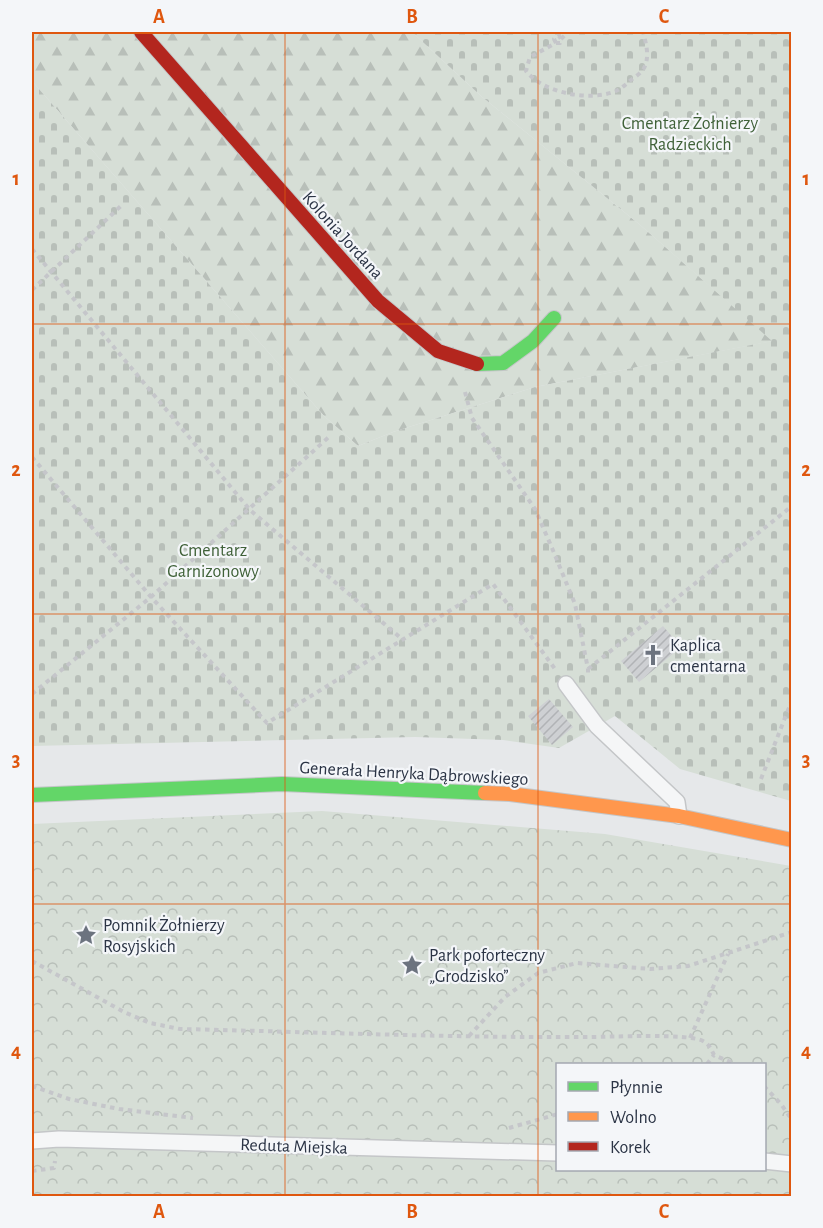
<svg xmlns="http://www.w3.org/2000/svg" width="823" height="1228" viewBox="0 0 823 1228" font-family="'Alegreya Sans',sans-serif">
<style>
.forest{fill:url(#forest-firs)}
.cemetery{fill:url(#cemetery-stones)}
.park{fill:url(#park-crowns);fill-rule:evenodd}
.building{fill:url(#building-hatch)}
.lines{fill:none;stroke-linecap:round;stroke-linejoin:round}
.lane-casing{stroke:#c4c6c8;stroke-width:18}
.fast-casing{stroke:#c4c6c8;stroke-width:16}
.slow-casing{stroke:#c4c6c8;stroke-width:16}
.jam-casing{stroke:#c4c6c8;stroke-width:16}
.path{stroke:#c5c6ca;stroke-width:4;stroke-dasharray:4.5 4.5;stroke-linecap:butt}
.lane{stroke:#f5f6f7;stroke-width:15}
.fast{stroke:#63d668;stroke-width:14}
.slow{stroke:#ff974d;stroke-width:14}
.jam{stroke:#b3261e;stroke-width:14}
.grid{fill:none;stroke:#df570f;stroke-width:1.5;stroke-opacity:0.55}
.labels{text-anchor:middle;stroke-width:4.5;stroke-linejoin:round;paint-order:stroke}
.park-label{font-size:18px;fill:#3f6138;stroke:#f4f6f9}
.street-label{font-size:18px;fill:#2b3445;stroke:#f4f6f9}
.poi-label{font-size:18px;fill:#2b3445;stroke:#f4f6f9;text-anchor:start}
.neatline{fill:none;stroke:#df570f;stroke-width:2}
.grid-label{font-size:20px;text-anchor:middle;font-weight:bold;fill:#df570f}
</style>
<defs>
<pattern id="forest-firs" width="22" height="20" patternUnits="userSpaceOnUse" patternTransform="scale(1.5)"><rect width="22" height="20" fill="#d6ded6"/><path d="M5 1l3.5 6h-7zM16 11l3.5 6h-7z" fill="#b8bfb9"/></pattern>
<pattern id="cemetery-stones" width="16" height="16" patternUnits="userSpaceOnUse" patternTransform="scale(1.5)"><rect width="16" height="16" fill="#d6ded6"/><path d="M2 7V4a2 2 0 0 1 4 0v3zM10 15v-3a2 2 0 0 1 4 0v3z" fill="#b8bfb9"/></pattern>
<pattern id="park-crowns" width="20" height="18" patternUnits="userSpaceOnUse" patternTransform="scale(1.5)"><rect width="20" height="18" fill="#d6ded6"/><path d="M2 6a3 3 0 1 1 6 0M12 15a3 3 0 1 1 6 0" fill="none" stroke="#b8bfb9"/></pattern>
<pattern id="building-hatch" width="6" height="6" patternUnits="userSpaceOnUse" patternTransform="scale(1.5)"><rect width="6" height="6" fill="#ced0d3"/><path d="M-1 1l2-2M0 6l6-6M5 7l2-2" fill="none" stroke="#b1b3b6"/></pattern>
</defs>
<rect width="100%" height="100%" fill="#e6e8ea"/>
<!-- forest -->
<path class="forest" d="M32 32H412L481 96 639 224 773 341 535 387 393 432 358 446 324 416 32 81Z"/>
<!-- cemetery -->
<path class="cemetery" d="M412 32H791V801L680 769 615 716 559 748 503 740 415 737 32 746V81L324 416 358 446 393 432 535 387 772 341 639 224 481 96Z"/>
<!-- park -->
<path class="park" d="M322 811 605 834 791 866 792 1167 789 1179 791 1180V1196H32V824ZM558 1064H764V1170H558Z"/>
<!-- building -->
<path class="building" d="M663 626 681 647 639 682 621 661Z
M549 699 573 727 552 745 528 716Z"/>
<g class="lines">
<defs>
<path id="lane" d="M566 684 597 726 677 802 679 816
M32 1141 59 1139 558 1153
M764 1161 792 1164"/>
<path id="fast" d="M477 364 503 363 533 341 554 318
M32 795 282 784 485 793"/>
<path id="slow" d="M485 793 510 794 679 816 792 840"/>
<path id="jam" d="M141 32 378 301 438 351 477 364"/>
</defs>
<!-- lane casing -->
<use href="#lane" class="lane-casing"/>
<!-- fast casing -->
<use href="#fast" class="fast-casing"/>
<!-- slow casing -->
<use href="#slow" class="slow-casing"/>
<!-- jam casing -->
<use href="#jam" class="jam-casing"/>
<!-- path -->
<path class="path" d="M561 39 568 32
M556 43 554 39 559 36 561 39 560 43H556L530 57 526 71C543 93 590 102 616 91 621 89 626 84 631 80 635 77 641 73 644 68 650 57 646 43 643 32
M32 249 250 510 402 639
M32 290 123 204
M465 392 472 418 535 509 552 548 575 604 588 669V675
M32 457 151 597 267 723 493 584 555 669
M588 669 792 506
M32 694 151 597 330 436
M761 779 792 700
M32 961 124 1012 150 1023 180 1029C317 1032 453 1038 590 1037 610 1037 689 1033 703 1041 709 1044 711 1049 714 1055L735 1064
M469 1036 505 997 538 973 577 963 650 969 688 966 792 932
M690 1038 728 954
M707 1064 714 1055
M32 1086 69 1099 119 1109 193 1118
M764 1086 781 1104 792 1120
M509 1128 558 1114
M32 1171 54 1168 55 1161"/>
<!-- lane -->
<use href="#lane" class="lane"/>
<!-- fast -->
<use href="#fast" class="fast"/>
<!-- slow -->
<use href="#slow" class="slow"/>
<!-- jam -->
<use href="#jam" class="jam"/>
</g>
<!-- grid -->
<path class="grid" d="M285 32V1196M538 32V1196M32 324H792M32 614H792M32 904H792"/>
<!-- icons -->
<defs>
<symbol id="church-bare" viewBox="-9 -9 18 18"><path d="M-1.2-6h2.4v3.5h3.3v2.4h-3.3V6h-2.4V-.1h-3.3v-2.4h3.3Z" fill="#6c737f" stroke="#f4f6f9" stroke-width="2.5" paint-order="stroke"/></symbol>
<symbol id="sight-bare" viewBox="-9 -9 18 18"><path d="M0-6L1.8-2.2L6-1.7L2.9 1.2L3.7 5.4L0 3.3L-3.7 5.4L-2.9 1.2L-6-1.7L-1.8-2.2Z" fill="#6c737f" stroke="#f4f6f9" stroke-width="2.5" paint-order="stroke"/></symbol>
</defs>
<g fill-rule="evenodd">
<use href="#church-bare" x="638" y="640" width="30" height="30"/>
<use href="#sight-bare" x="71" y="920" width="30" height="30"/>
<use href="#sight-bare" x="397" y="950" width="30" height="30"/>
</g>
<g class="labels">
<!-- park labels -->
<g class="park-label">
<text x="690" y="129">Cmentarz Żołnierzy<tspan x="690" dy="21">Radzieckich</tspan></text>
<text x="213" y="556">Cmentarz<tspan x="213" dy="21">Garnizonowy</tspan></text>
</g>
<!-- street labels -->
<g class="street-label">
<text transform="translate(343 235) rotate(48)" y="6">Kolonia Jordana</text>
<text transform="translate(414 773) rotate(3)" y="6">Generała Henryka Dąbrowskiego</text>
<text transform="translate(294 1146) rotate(2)" y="6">Reduta Miejska</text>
</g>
<!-- poi labels -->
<g class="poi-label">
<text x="670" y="651">Kaplica<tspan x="670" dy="21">cmentarna</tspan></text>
<text x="103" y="931">Pomnik Żołnierzy<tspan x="103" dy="21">Rosyjskich</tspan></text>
<text x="429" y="961">Park poforteczny<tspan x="429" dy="21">„Grodzisko”</tspan></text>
</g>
</g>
<!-- border -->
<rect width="823" height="1228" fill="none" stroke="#f4f6f9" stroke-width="66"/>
<!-- legend -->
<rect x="556" y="1063" width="210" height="108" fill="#f4f6f9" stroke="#a4a8b1" stroke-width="1.5"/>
<rect x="568" y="1082" width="30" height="9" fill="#63d668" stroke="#a4a8b1" stroke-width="1.5"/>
<text x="610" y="1093" font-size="18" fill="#2b3445">Płynnie</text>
<rect x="568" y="1112" width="30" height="9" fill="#ff974d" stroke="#a4a8b1" stroke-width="1.5"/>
<text x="610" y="1123" font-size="18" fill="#2b3445">Wolno</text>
<rect x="568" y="1142" width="30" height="9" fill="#b3261e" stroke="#a4a8b1" stroke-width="1.5"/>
<text x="610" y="1153" font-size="18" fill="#2b3445">Korek</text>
<rect x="33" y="33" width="757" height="1162" class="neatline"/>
<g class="grid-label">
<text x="159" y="23">A</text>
<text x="412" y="23">B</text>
<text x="664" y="23">C</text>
<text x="16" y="185">1</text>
<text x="806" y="185">1</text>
<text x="16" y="476">2</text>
<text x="806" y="476">2</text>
<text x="16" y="766">3</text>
<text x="806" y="766">3</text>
<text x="16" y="1057">4</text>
<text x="806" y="1057">4</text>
<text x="159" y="1218">A</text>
<text x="412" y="1218">B</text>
<text x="664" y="1218">C</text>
</g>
</svg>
